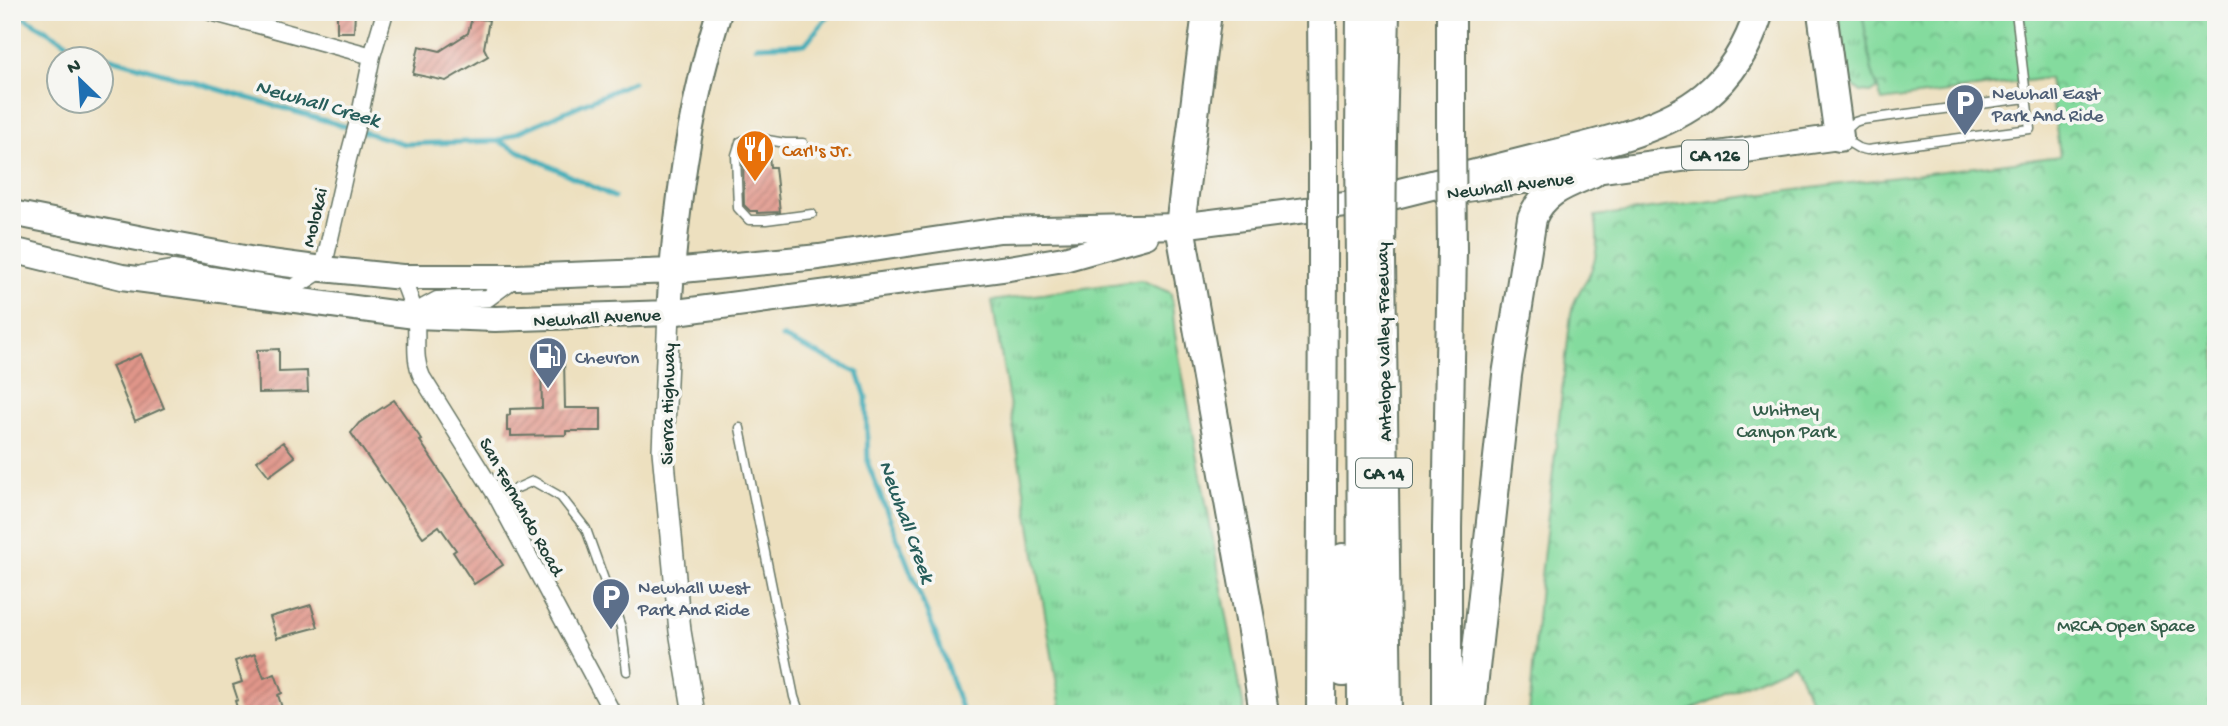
<svg xmlns="http://www.w3.org/2000/svg" width="2228" height="726" viewBox="0 0 2228 726" font-family="'Gochi Hand',sans-serif">
<style>
.grass{fill:url(#grass-tufts);stroke:#528c69;stroke-width:2}
.park{fill:url(#park-crowns);stroke:#528c69;stroke-width:2}
.lines{fill:none;stroke-linecap:round;stroke-linejoin:round}
.stream{stroke:#3babb7;stroke-width:5}
.building{fill:url(#building-hatch)}
.service-casing{stroke:#677665;stroke-width:11}
.minor-casing{stroke:#677665;stroke-width:19}
.secondary-casing{stroke:#677665;stroke-width:24}
.primary-casing{stroke:#677665;stroke-width:28}
.motorway-casing{stroke:#677665;stroke-width:32}
.service{stroke:#fff;stroke-width:8}
.minor{stroke:#fff;stroke-width:16}
.secondary{stroke:#fff;stroke-width:21}
.primary{stroke:#fff;stroke-width:24}
.motorway{stroke:#fff;stroke-width:28}
.motorway-bridge-casing{stroke:#677665;stroke-width:32;stroke-linecap:butt}
.motorway-bridge{stroke:#fff;stroke-width:28}
.labels{text-anchor:middle;stroke-width:7;stroke-linejoin:round;paint-order:stroke}
.shield{fill:#f6f6f2;stroke:#60746d;stroke-width:2}
.shield-label{font-size:18px;font-weight:bold;fill:#1f3d34}
.service-label{font-size:19px;fill:#4e5e75;stroke:#f6f6f2;text-anchor:start}
.food-label{font-size:19px;fill:#c56008;stroke:#f6f6f2;text-anchor:start}
.street-label{font-size:19px;fill:#1f3d34;stroke:#f6f6f2}
.park-label{font-size:19px;fill:#335d49;stroke:#f6f6f2}
.water-label{font-size:21px;font-style:italic;fill:#275e5b;stroke:#f6f6f2}
</style>
<defs>
<pattern id="grass-tufts" width="24" height="20" patternUnits="userSpaceOnUse" patternTransform="scale(1.75)"><rect width="24" height="20" fill="#84db9e"/><path d="M3 7l-1-3M5 7V3M7 7l1-3M15 17l-1-3M17 17v-4M19 17l1-3" fill="none" stroke="#6bb382"/></pattern>
<pattern id="park-crowns" width="20" height="18" patternUnits="userSpaceOnUse" patternTransform="scale(1.75)"><rect width="20" height="18" fill="#84db9e"/><path d="M2 6a3 3 0 1 1 6 0M12 15a3 3 0 1 1 6 0" fill="none" stroke="#6bb382"/></pattern>
<pattern id="building-hatch" width="6" height="6" patternUnits="userSpaceOnUse" patternTransform="scale(1.75)"><rect width="6" height="6" fill="#e1968a"/><path d="M-1 1l2-2M0 6l6-6M5 7l2-2" fill="none" stroke="#b67c72"/></pattern>
</defs>
<rect width="100%" height="100%" fill="#f6f6f2"/>
<filter id="ink" filterUnits="userSpaceOnUse"><feTurbulence type="fractalNoise" baseFrequency=".0143" numOctaves="2"/><feDisplacementMap in="SourceGraphic" scale="14" xChannelSelector="R" yChannelSelector="G"/><feConvolveMatrix kernelMatrix="1 2 1 2 8 2 1 2 1" color-interpolation-filters="sRGB"/></filter>
<filter id="wash" filterUnits="userSpaceOnUse"><feTurbulence type="fractalNoise" baseFrequency=".00686" numOctaves="4" result="noise"/><feDisplacementMap in="SourceGraphic" scale="28" xChannelSelector="R" yChannelSelector="G"/><feGaussianBlur stdDeviation="1.57" result="paint"/><feColorMatrix in="noise" values="0 0 0 0 0 0 0 0 0 0 0 0 0 0 0 0 0 1.4 0 .05"/><feComposite in="paint" operator="in"/></filter>
<g filter="url(#wash)">
<rect width="100%" height="100%" fill="#ede0bf"/>
<!-- grass -->
<path class="grass" d="M1837 12H1902L1882 85 1870 93 1861 92 1850 83Z
M1141 280 1171 293 1175 334 1245 714H1062L992 301Z"/>
<!-- park -->
<path class="park" d="M1862 12H2216V714H1817L1794 663 1682 714H1529L1540 585 1571 313C1574 298 1581 290 1588 277 1598 258 1599 237 1595 216L2060 156 2049 78 1882 101 1872 71Z"/>
<g class="lines">
<!-- stream -->
<path class="stream" d="M15 12 74 47 405 144 498 141 614 197
M756 46 805 44 829 15 833 12
M498 141 633 82
M782 337 858 373 866 397 868 464 939 643 963 714"/>
</g>
<g id="blocks">
<!-- building -->
<path class="building" d="M337 12H355L354 32H337Z
M472 18 489 20 484 48 488 56 446 81 413 74 419 46 440 51 468 33Z
M769 152 770 167H775L780 212 757 213V211H750L744 205 743 157H746L745 154Z
M279 349V372L307 371 308 392 258 393 257 350Z
M141 354 164 408 135 421 112 366Z
M541 359H564L565 408H601V431H566V435L511 436V431H507V416L510 415V409L542 408Z
M394 400 422 440 420 441 503 565 474 584 453 552 456 550 439 526 423 537 351 433 359 423Z
M283 442 295 457 269 476 257 461Z
M311 605 318 627 277 638 270 617Z
M255 654 264 678 275 674 282 693 278 695 284 714H239L235 701 238 700 233 685 242 682 235 661Z"/>
</g>
</g>
<g filter="url(#ink)">
<use href="#blocks" fill-opacity="0" stroke="#677665" stroke-width="2"/>
<g class="lines">
<defs>
<path id="service" d="M1845 131 1855 122 1861 120 2026 98
M1843 139 1858 148 1867 150 2030 129 2016 12
M803 143H785L751 137 740 142 736 155 738 208 749 220H766L812 214
M740 428 794 697 800 714
M497 497 533 481 561 497 586 529 621 627 627 671"/>
<path id="minor" d="M211 12 372 56
M142 274 173 269 293 288 323 269 348 159 361 110 372 56 385 12
M402 277C406 289 412 302 415 315 419 337 412 356 422 377L497 497 613 714
M415 316 424 307 437 300 488 298 515 278"/>
<path id="secondary" d="M669 313 663 451 680 631 694 714"/>
<path id="primary" d="M1445 192 1839 137
M12 213 178 246 255 260 323 269 402 277H516L672 271 819 257 1000 230 1180 226 1377 201
M12 250 122 277 415 316 495 319 669 313 1009 268 1064 259 1146 236
M669 313C675 212 689 109 719 12"/>
<path id="motorway" d="M1207 12 1180 226 1252 631 1264 714
M1322 12 1323 147
M1451 12V131
M1822 12 1839 137
M1382 140 1385 12
M1360 143 1361 12
M1360 203C1417 189 1474 174 1531 160 1586 146 1660 133 1705 96 1732 74 1749 45 1759 12
M1381 260 1387 714
M1361 262 1362 714
M1343 558V672
M1321 714 1323 267
M1447 714V528L1452 250
M1470 714 1507 375 1532 218C1543 191 1566 184 1592 173"/>
</defs>
<!-- service casing -->
<use href="#service" class="service-casing"/>
<!-- minor casing -->
<use href="#minor" class="minor-casing"/>
<!-- secondary casing -->
<use href="#secondary" class="secondary-casing"/>
<!-- primary casing -->
<use href="#primary" class="primary-casing"/>
<!-- motorway casing -->
<use href="#motorway" class="motorway-casing"/>
<!-- service -->
<use href="#service" class="service"/>
<!-- minor -->
<use href="#minor" class="minor"/>
<!-- secondary -->
<use href="#secondary" class="secondary"/>
<!-- primary -->
<use href="#primary" class="primary"/>
<!-- motorway -->
<use href="#motorway" class="motorway"/>
<defs>
<path id="motorway-bridge" d="M1451 131 1452 250
M1360 143 1361 262
M1323 147V267
M1381 260 1382 140"/>
</defs>
<!-- motorway-bridge casing -->
<use href="#motorway-bridge" class="motorway-bridge-casing"/>
<!-- motorway-bridge -->
<use href="#motorway-bridge" class="motorway-bridge"/>
</g>
</g>
<!-- icons -->
<defs>
<symbol id="parking-pin" viewBox="-11 -11 22 30"><path d="M0 17L-7.5 6A9.5 9.5 0 1 1 7.5 6Z" fill="#5c6f8a" stroke="#f6f6f2"/><path d="M-3.5-5.5H1a3.5 3.5 0 0 1 0 7H-1V5.5H-3.5ZM-1-3.4V-.6H.8a1.4 1.4 0 0 0 0-2.8Z" fill="#fff"/></symbol>
<symbol id="restaurant-pin" viewBox="-11 -11 22 30"><path d="M0 17L-7.5 6A9.5 9.5 0 1 1 7.5 6Z" fill="#e8710a" stroke="#f6f6f2"/><path d="M-5-6h1v4h1v-4h1v4h1v-4h1v5L-1.5 .5V6h-2V.5L-5-1ZM5-6V6H3V1.5H1.5Q1.5-4 5-6Z" fill="#fff"/></symbol>
<symbol id="fuel-pin" viewBox="-11 -11 22 30"><path d="M0 17L-7.5 6A9.5 9.5 0 1 1 7.5 6Z" fill="#5c6f8a" stroke="#f6f6f2"/><path d="M-5.5-6h7V0h2V4h1.3V-2.5L3-4.5l.8-.8L6-3V5H2.5V1h-1V6h-7ZM-4.2-4.7v3.2H.2V-4.7Z" fill="#fff"/></symbol>
</defs>
<g fill-rule="evenodd">
<use href="#parking-pin" x="1943" y="81" width="44" height="60"/>
<use href="#restaurant-pin" x="733" y="127" width="44" height="60"/>
<use href="#fuel-pin" x="526" y="334" width="44" height="60"/>
<use href="#parking-pin" x="589" y="575" width="44" height="60"/>
</g>
<g class="labels">
<!-- shield labels -->
<g class="shield">
<rect x="1682" y="140.5" width="66" height="29" rx="5"/>
<rect x="1356" y="458.5" width="56" height="29" rx="5"/>
</g>
<g class="shield-label">
<text x="1715" y="161">CA 126</text>
<text x="1384" y="479">CA 14</text>
</g>
<!-- service labels -->
<g class="service-label">
<text x="1992" y="99">Newhall East<tspan x="1992" dy="22">Park And Ride</tspan></text>
<text x="575" y="363">Chevron</text>
<text x="638" y="593">Newhall West<tspan x="638" dy="22">Park And Ride</tspan></text>
</g>
<!-- food labels -->
<g class="food-label">
<text x="782" y="156">Carl's Jr.</text>
</g>
<!-- street labels -->
<g class="street-label">
<text transform="translate(1510 184) rotate(-7)" y="7">Newhall Avenue</text>
<text transform="translate(313 217) rotate(-77)" y="7">Molokai</text>
<text transform="translate(597 316) rotate(-3)" y="7">Newhall Avenue</text>
<text transform="translate(1382 342) rotate(-91)" y="7">Antelope Valley Freeway</text>
<text transform="translate(666 404) rotate(-89)" y="7">Sierra Highway</text>
<text transform="translate(523 506) rotate(61)" y="7">San Fernando Road</text>
</g>
<!-- park labels -->
<g class="park-label">
<text x="1786" y="415">Whitney<tspan x="1786" dy="22">Canyon Park</tspan></text>
<text x="2126" y="631">MRCA Open Space</text>
</g>
<!-- water labels -->
<g class="water-label">
<text transform="translate(318 102) rotate(16)" y="7">Newhall Creek</text>
<text transform="translate(908 521) rotate(70)" y="7">Newhall Creek</text>
</g>
</g>
<!-- margin -->
<rect width="2228" height="726" fill="none" stroke="#f6f6f2" stroke-width="42"/>
<!-- north arrow -->
<g transform="translate(80 80) rotate(335)"><circle r="33" fill="#f6f6f2" stroke="#a0aca6" stroke-width="2"/>
<path d="M0-5L12 26L0 18L-12 26Z" fill="#1f6fb2"/>
<text y="-10" font-size="19" font-weight="bold" text-anchor="middle" fill="#1f3d34">N</text>
</g>
</svg>
